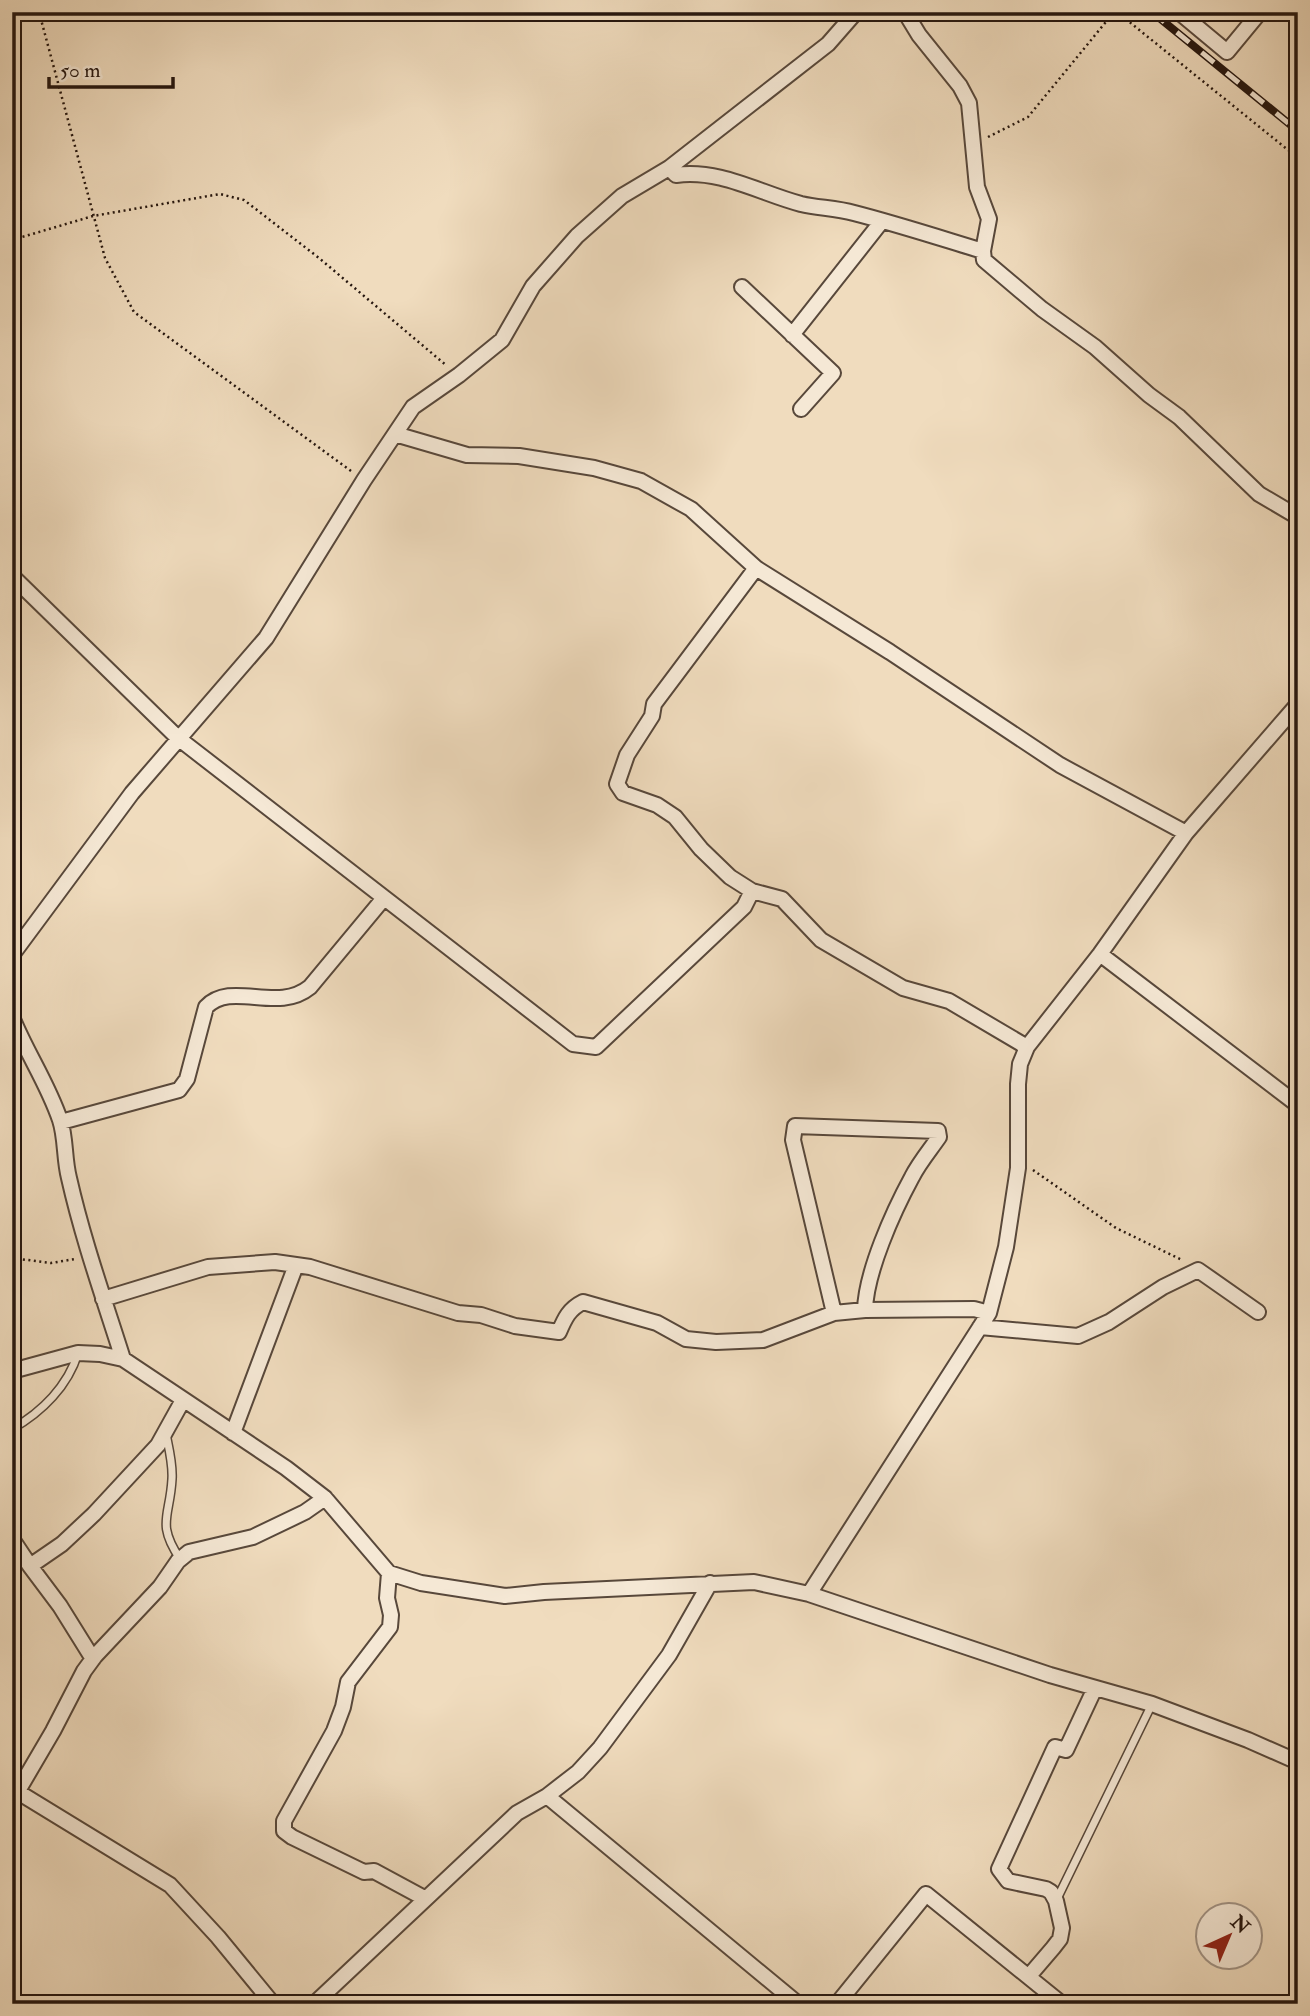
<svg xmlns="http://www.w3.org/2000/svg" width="1310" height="2016" viewBox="0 0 1310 2016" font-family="'IM FELL Double Pica',serif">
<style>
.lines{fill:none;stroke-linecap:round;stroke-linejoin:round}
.lane-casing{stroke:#58483b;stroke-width:10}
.street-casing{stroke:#58483b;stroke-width:18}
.path{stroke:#25160f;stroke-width:2.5;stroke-dasharray:2 3.5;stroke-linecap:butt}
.lane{stroke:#f5e8d5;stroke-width:7}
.street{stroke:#f5e8d5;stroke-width:14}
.rail-casing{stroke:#25160f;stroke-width:8}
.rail{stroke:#f5e8d5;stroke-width:5;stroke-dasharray:16;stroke-linecap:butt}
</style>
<rect width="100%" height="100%" fill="#f0dcbe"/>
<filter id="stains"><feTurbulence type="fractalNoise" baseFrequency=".00286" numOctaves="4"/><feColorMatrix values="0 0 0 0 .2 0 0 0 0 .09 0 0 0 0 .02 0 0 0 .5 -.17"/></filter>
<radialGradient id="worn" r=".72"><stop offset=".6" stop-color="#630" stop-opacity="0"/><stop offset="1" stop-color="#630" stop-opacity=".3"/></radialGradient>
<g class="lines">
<defs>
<path id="lane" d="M12 1429C42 1412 68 1386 78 1353
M166 1434C169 1449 173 1464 172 1479 170 1517 156 1523 180 1559
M1056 1901 1152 1704"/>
<path id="street" d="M905 12 919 35 960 86 969 103 977 187 989 219 983 251 984 260 1042 309 1095 347 1149 395 1179 417 1259 494 1298 517
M1179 12 1227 52 1260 12
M1294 12 1298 15
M669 168 676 175C721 169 759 193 801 204 818 208 836 208 854 213 897 224 940 238 983 251
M742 287 833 373 801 409
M792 335 882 221
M395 434 467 455 519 456 594 468 641 481 691 509 756 568 890 652 1060 765 1186 833
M12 576 178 738 573 1044 596 1047 744 907 752 891 782 899 821 940 903 988 949 1001 1027 1047
M752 891 730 877 701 849 675 817 657 805 623 793 617 784 627 755 652 716 654 704 756 568
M1100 954 1298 1105
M12 955 132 793 266 638 364 480 413 407 459 375 502 340 533 286 577 236 622 196 669 168 828 44 856 12
M12 1017C26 1052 48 1084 60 1120 66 1138 64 1159 69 1178 83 1240 104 1299 123 1359
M61 1122 179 1090 187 1079 206 1007C232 980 277 1014 310 987L384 898
M103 1299 208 1267 275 1262 310 1267 458 1313 481 1315 515 1326 559 1332C565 1318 569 1309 583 1302L657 1323 686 1339 716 1342 763 1340 834 1313 865 1310 974 1309 989 1313
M834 1313 793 1140 795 1126 938 1131 939 1137C930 1150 919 1163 912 1177 893 1212 866 1272 865 1310
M980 1327 1078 1336 1109 1322 1163 1287 1198 1270 1258 1312
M12 1371 78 1353 100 1354 123 1359 286 1468 325 1498 389 1573 421 1583 505 1596 544 1592 754 1582 809 1594 1050 1675 1152 1704 1248 1740 1298 1762
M233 1433 296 1265
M12 1539 30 1566 62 1544 94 1514 158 1445 183 1400
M30 1566 60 1606 93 1659
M389 1573 387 1598 391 1615 390 1627 348 1682 343 1707 334 1731 284 1821V1831L292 1837 364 1872 374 1871 424 1898
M809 1594 989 1313 1006 1247 1018 1168V1084L1020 1064 1027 1047 1100 954 1186 833 1298 704
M18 1792 170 1885 218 1937 273 2004
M547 1796 798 2004
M12 1801 53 1731 84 1671 95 1656 160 1587 178 1561 189 1552 253 1537 305 1512 325 1498
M1029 1976 1053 1948 1060 1939 1062 1928 1056 1901 1051 1892 1046 1889 1008 1881 999 1869 1055 1747 1066 1750 1095 1688
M314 2004 517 1813 547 1796 578 1772 600 1748 669 1655 710 1583
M837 2004 926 1894 1062 2004"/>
</defs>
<!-- lane casing -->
<use href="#lane" class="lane-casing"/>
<!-- street casing -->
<use href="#street" class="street-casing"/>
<!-- path -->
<path class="path" d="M39 12 105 258 134 312 351 471
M1117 12 1298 158
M988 137 1028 117 1114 12
M12 240 93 216 220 194 244 200 319 258 447 366
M1033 1170 1116 1228 1182 1260
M12 1258 51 1263 75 1259"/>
<!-- lane -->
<use href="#lane" class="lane"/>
<!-- street -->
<use href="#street" class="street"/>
<defs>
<path id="rail" d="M1152 12 1298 131"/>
</defs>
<!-- rail casing -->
<use href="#rail" class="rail-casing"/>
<!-- rail -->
<use href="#rail" class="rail"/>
</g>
<!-- margin -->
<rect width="1310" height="2016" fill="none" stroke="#f0dcbe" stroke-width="42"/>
<rect x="14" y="14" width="1282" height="1988" fill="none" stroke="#25160f" stroke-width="3.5"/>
<rect x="21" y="21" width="1268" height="1974" fill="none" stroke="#25160f" stroke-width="2"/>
<!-- north arrow -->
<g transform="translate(1229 1936) rotate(44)"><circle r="33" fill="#f5e8d5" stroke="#a29486" stroke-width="2"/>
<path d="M0-5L12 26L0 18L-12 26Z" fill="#8f2418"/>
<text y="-10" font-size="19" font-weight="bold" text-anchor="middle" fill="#25160f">N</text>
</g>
<!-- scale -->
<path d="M49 77v10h124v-10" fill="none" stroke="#25160f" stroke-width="3.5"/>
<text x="60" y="77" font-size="21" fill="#25160f" stroke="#f5e8d5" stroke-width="5" paint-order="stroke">50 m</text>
<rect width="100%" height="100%" filter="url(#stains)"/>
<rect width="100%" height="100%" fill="url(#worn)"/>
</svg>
